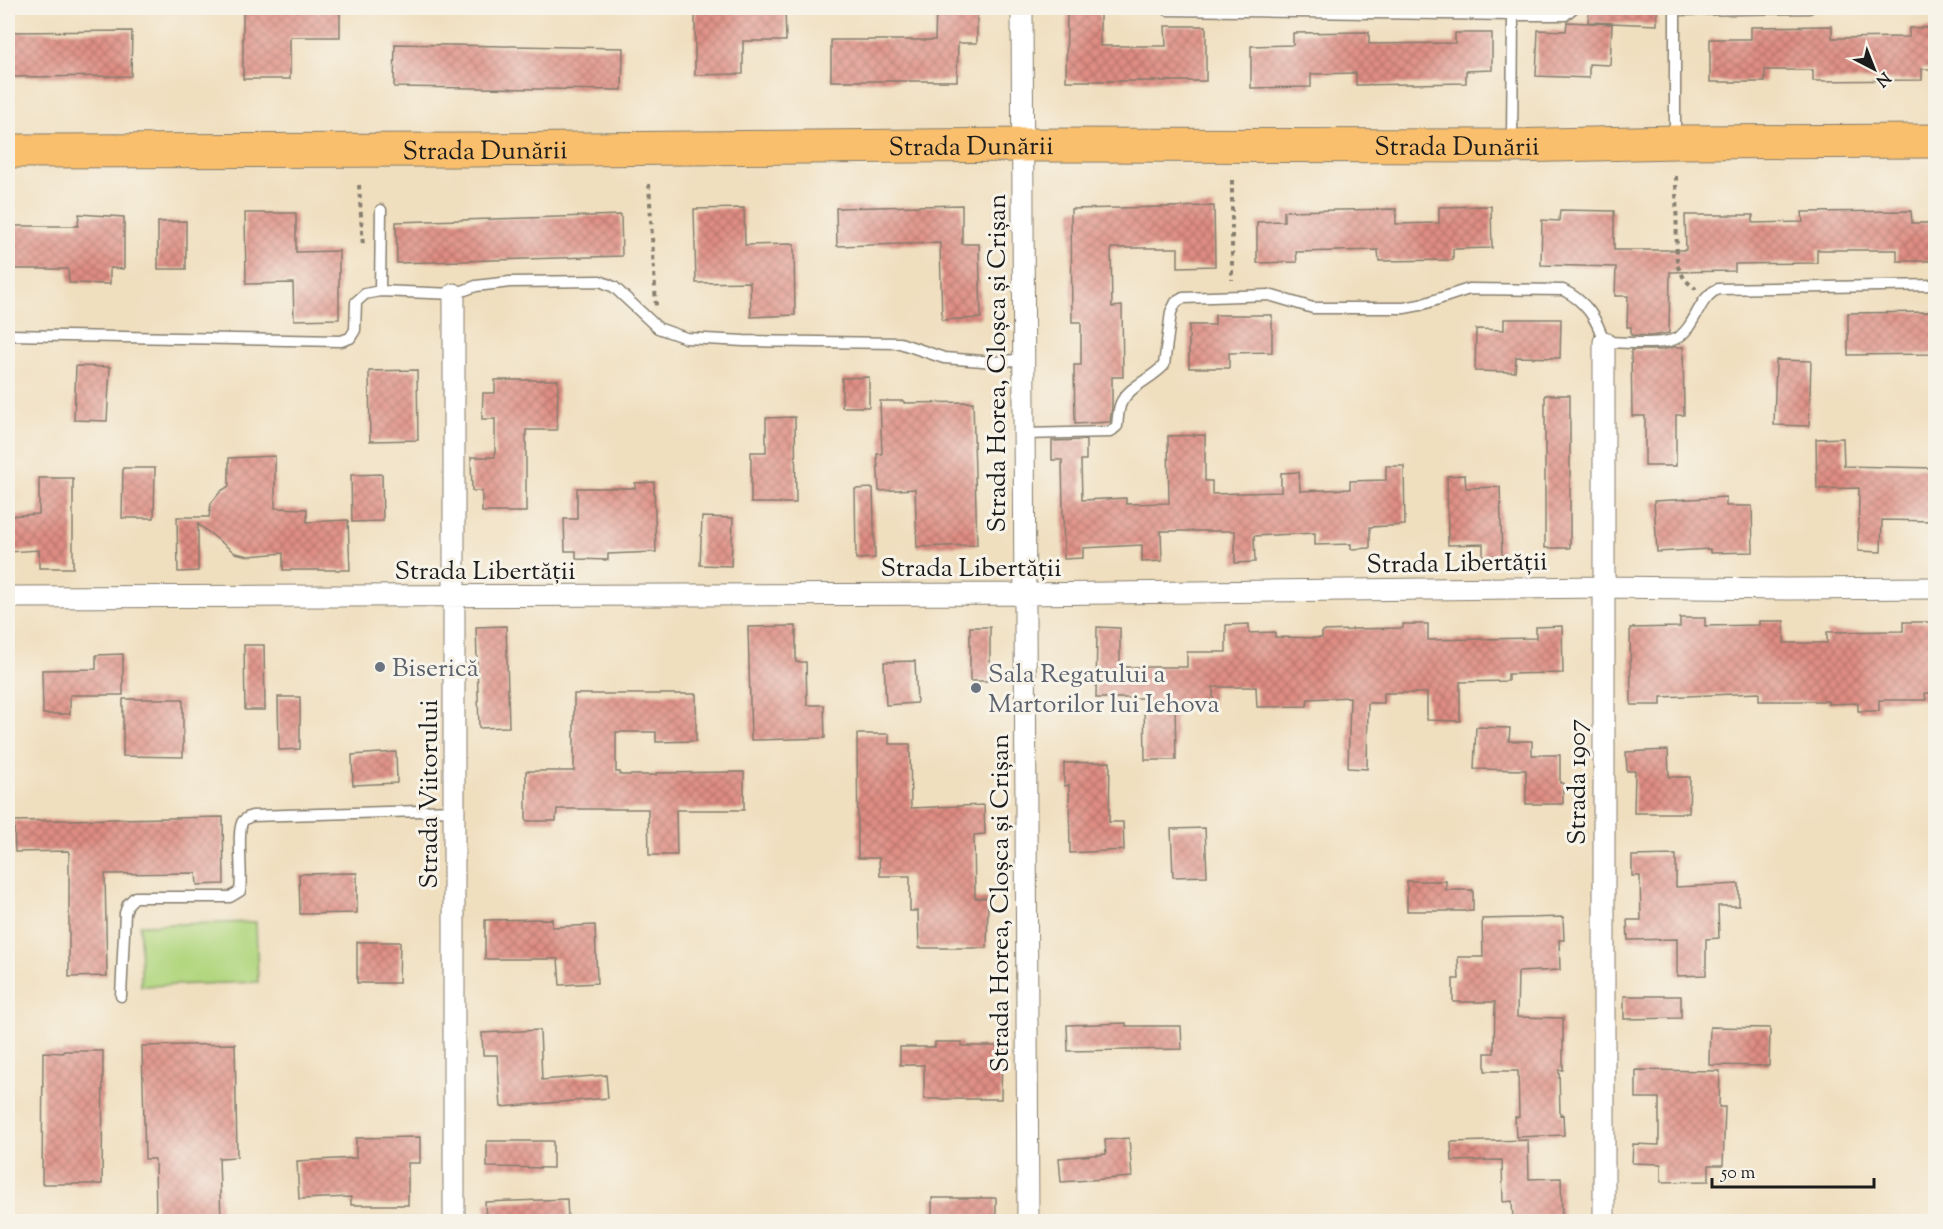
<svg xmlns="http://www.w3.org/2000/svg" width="1943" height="1229" viewBox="0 0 1943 1229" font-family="'Sorts Mill Goudy',serif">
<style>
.pitch{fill:#b2d780;stroke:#677a4e;stroke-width:1.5}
.building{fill:url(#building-cross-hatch)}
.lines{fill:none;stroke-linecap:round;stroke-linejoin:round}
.service-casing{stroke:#867e6e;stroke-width:13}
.minor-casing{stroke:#867e6e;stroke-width:23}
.primary-casing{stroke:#867e6e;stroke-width:35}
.path{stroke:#867e6e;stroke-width:4;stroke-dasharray:4.5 4.5;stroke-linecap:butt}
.service{stroke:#fff;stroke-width:10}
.minor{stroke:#fff;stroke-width:21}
.primary{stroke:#f9bf6d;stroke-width:33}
.worship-dot{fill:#6b7280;stroke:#f7f3e8;stroke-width:2}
.labels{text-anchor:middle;stroke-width:6;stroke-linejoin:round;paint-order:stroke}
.street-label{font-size:26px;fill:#1c1c1c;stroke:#f7f3e8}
.worship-label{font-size:26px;fill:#5b616d;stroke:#f7f3e8;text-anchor:start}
</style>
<defs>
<pattern id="building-cross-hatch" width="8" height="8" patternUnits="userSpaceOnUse" patternTransform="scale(1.5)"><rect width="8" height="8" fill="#df8d83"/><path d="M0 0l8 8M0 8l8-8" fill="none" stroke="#b4726a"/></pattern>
</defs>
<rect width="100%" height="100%" fill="#f7f3e8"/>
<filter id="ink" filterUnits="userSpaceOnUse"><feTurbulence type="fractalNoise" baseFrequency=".0167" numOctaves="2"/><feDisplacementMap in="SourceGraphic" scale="12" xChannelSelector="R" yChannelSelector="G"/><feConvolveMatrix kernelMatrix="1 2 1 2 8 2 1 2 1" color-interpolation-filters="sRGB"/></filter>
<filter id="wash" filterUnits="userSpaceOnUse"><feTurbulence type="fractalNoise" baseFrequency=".008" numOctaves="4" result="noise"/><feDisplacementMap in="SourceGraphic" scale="24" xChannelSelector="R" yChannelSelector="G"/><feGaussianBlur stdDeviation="1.35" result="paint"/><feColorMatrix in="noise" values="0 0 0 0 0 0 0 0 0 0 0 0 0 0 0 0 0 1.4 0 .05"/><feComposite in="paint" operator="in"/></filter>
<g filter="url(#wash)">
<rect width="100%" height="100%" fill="#f0dfbf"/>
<!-- pitch -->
<path class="pitch" d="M256 922 258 982 141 986 140 925Z"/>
<g id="blocks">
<!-- building -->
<path class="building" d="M243 8H340V37H290V79H243Z
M695 8H785L786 41H743V74L695 75Z
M936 8H977V43H958L957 81H831V40H935Z
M1067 8H1100V46H1166L1165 26H1206V81H1066Z
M1589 8H1657V25L1588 22Z
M1567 22 1612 24 1610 65 1589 64V78L1536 76 1538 30 1566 31Z
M1832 26V38L1909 37V28H1935V69H1922V80L1813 81V70H1765V82H1710V39H1751V27Z
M132 31 131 76 8 77V32Z
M1369 32V44L1455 43V33H1492V70L1466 71V83L1356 85V73L1311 74V87L1251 88V46L1293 45V33Z
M395 44 623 48 622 90 394 87Z
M962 205V244H979L981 318 942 320 940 243 837 246 836 208Z
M1214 206 1215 266 1178 267V248H1111L1112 307 1122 306 1123 377H1112V406L1110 422 1075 424 1074 365H1081V322H1072L1071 209Z
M1491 206 1492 248 1453 249V260L1379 261 1378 250 1296 252 1297 262 1257 263V222L1284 221V211L1396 209V224L1439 223V207Z
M744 208 745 245 794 244 795 315 751 317 750 282 696 283 694 209Z
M1560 210 1614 211V250H1686L1685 215H1753V223L1803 222 1802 212 1911 211 1912 223H1935V261H1897V250H1817V263L1735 264V271L1670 272 1669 333 1651 336 1631 335V327H1627L1628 296H1615L1616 267 1541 265 1542 220 1559 221Z
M245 213H296V252L339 251V319L294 320 293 283 246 284Z
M79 214 124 217V269L110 268V284L69 283 68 269H8V226H78Z
M621 215 622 256 397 263 396 222Z
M186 221V269H158V222Z
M1935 312V354L1848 355V313Z
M1215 315H1272V352L1229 353V368H1189V325H1215Z
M1504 319H1561L1560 358 1516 357 1515 372 1475 371 1476 329 1504 330Z
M1675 347H1683L1684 415H1676V466H1645V416H1632L1631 350H1661Z
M1776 360 1811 361 1809 426 1774 425Z
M76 366 110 367 107 421 74 420Z
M417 370 418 440 370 441 369 371Z
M869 377V407H842V378Z
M495 380H558L557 430H526V512H482V491H472L471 457H495V419H482L483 393H495Z
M1545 395H1570V548H1545Z
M880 401H904V403L973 402 977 545 917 547 915 489 879 491 877 454H882Z
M795 417 796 503H751V452H766V418Z
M1205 435V481H1212V494L1281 492V473L1299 472 1300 491 1350 489V481L1386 480V466H1404L1405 525 1370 527V548L1351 549V544L1315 545V533L1254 536 1255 562 1235 563V531H1161L1162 561 1142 562V545L1083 548V558L1064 559 1062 460H1052V441L1086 440V460H1081L1082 500 1126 498V504L1169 503 1168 436Z
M1843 438 1844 466 1935 468V521L1882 520 1881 552 1858 551 1859 488 1817 489 1816 439Z
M275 456V508L307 509V522L348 520 350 570H283V553L249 556 235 553 198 524V571L178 572 177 517H209L211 503 221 491 229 486V458Z
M123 468H155L154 518H122Z
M382 474 383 521 352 522 351 475Z
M1465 475 1466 488 1500 487 1502 556 1483 557V544L1448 545 1447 476Z
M39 478H73V568H39V550L8 552V516L39 514Z
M654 482 656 552 608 554V560L576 559V551H565L564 519H577V488H635V483Z
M873 488 875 558 856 559 855 489Z
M1726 497V506H1752L1753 552 1710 553V549L1657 552 1654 501Z
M702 517 733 518 731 566 700 565Z
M1680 618H1705V626L1759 625V621H1784V643H1827V632L1903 631V622H1935V693H1925L1926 700H1879V711H1858V703L1828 704V701H1759V693L1661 697V705H1631L1630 628 1680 627Z
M1249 624V633L1275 632V637L1322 638V631L1352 630V629L1403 628V624H1428V640L1536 638V627L1562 626 1563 673 1508 674V681L1460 682V721L1427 720V693H1384V703H1368L1367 769 1348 768 1350 697 1308 699 1307 706 1257 707 1256 687H1213V704L1175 703 1176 760H1145L1144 698H1096L1097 627 1120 628V667H1187V652H1226V625Z
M506 626 509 727 479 728 476 627Z
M796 626V662H806L807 705H824L825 738 751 740 748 627Z
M970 627H990V681H970Z
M244 645H264L265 710H245Z
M123 654V695H70V714H43L42 670 96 669V655Z
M915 661 917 703 886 705 884 662Z
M574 694H696V741L656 742V732H616V772H620V775H656V773L744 772V810H676L677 855H649L648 809H557L556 821H526V771H574Z
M278 697H300V749L279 750Z
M123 699H183V757L123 756Z
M1476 727 1510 728 1509 741H1532V755H1560V783H1563V804H1526V770L1474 769Z
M857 734H889V744H910L911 808 984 805 985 834 974 835 975 898H988L987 948H919L918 911H910V876H880L879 858H858Z
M1668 750 1669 777H1690L1689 813H1634L1635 771H1627L1626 752Z
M396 752 397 783 353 785 352 755Z
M1110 762 1109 822H1123L1124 850 1070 853 1069 785 1064 786V763Z
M223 817 224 884 197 885 196 873 105 874 107 976 69 977V851L15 852 14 821Z
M1205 828 1207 876 1173 877 1171 829Z
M1676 855V887L1739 884V906H1718L1719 938 1706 939V975L1677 976V939L1628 940 1627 920H1641L1640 876H1632V856Z
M357 873V913L300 914 299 874Z
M1407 881H1446V890H1473V911H1407Z
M1563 917 1564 940H1559L1560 970 1518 972 1517 1017 1563 1018V1070H1559L1560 1115 1563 1114 1564 1135 1516 1137 1515 1117H1519L1518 1071H1485V1053H1494L1495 1002H1453V979H1459L1458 957H1483L1482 919Z
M552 919V927L595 925 597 983 560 985 558 959H485V920Z
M357 942H400L399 983H357Z
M1624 996H1681V1018L1624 1019Z
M1126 1023V1026H1181L1182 1049 1068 1051 1067 1025Z
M1710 1027 1770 1028 1769 1066 1709 1065Z
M540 1030 542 1080 606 1075 608 1098 501 1107 497 1055H483L482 1033Z
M935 1042H962V1046H1002L1001 1099H924V1065H900V1047H935Z
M235 1044 237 1157 219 1158 221 1221H156L155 1159H145L142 1046Z
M63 1051H103L102 1184H42L43 1052 63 1053Z
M1636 1070 1720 1071 1719 1107H1725L1723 1165H1709V1181L1661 1182V1164L1632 1163 1633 1144 1659 1145V1098H1636Z
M420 1137V1163H408V1205H351V1197L299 1199 297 1161 356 1158V1138Z
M1129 1138 1132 1177 1061 1182 1059 1158 1106 1154 1105 1140Z
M1528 1140 1529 1179 1561 1178 1562 1221H1513L1512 1201 1503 1202 1502 1160 1452 1161 1451 1142Z
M487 1141H553V1168L487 1167Z
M932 1198H996V1221H932Z
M567 1199 568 1220 486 1221 485 1202Z"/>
</g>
</g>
<g filter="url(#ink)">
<use href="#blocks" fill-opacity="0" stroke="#867e6e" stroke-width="1.5"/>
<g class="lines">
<defs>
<path id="service" d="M1165 8 1168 10 1513 15H1565L1573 8
M1675 8V139
M1675 10 1809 8
M1512 143 1513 15
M380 291 381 210
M8 335 341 341 350 338 355 330 356 302 365 294 380 291 454 294 476 286 510 282 600 281 614 287 658 328 686 338 744 341 900 343 944 358 995 362 1024 359
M1024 434 1110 432 1117 426C1118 419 1118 409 1121 403 1129 386 1152 379 1164 365L1171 312 1176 302 1183 298 1269 295 1313 308H1404L1420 305 1469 289 1563 290C1586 301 1597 319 1604 342 1621 342 1661 346 1675 339 1696 329 1697 298 1718 289L1936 285
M121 996 125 913 128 904 135 897H230L240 891C243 875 236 830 243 821 245 819 249 817 252 816L455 810"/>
<path id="minor" d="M1022 8 1028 1222
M454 294V1222
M1604 342V1222
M8 597 1024 594 1603 587 1786 589 1936 588"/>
<g id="primary">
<path id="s1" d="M8 151 474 150 1023 145 1512 146 1675 142 1936 141"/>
</g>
</defs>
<!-- service casing -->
<use href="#service" class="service-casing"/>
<!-- minor casing -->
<use href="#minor" class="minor-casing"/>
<!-- primary casing -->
<use href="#primary" class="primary-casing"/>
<!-- path -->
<path class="path" d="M1676 176 1677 265 1685 280 1696 289
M1232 180V280
M649 184 656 306
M359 185 363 247"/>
<!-- service -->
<use href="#service" class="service"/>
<!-- minor -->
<use href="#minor" class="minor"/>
<!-- primary -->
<use href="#primary" class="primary"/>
</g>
</g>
<!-- markers -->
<g class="worship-dot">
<circle cx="380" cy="667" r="6"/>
<circle cx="976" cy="688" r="6"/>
</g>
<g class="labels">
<!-- street labels -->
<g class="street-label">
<text dy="9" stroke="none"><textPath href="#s1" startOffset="1449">Strada Dunării</textPath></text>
<text dy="9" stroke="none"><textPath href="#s1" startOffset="963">Strada Dunării</textPath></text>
<text dy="9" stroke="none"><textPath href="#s1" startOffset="477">Strada Dunării</textPath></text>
<text transform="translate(996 363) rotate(-90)" y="9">Strada Horea, Cloşca şi Crişan</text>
<text transform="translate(1457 562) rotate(-1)" y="9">Strada Libertății</text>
<text x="971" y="576">Strada Libertății</text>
<text x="485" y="579">Strada Libertății</text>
<text transform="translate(1576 782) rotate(-90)" y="9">Strada 1907</text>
<text transform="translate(428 794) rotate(-90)" y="9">Strada Viitorului</text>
<text transform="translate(999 903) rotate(-90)" y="9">Strada Horea, Cloşca şi Crişan</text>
</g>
<!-- worship labels -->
<g class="worship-label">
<text x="392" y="676">Biserică</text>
<text x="988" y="682">Sala Regatului a<tspan x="988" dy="30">Martorilor lui Iehova</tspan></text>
</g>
</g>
<!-- margin -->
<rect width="1943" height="1229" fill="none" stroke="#f7f3e8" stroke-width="30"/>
<!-- north arrow -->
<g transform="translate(1874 69) rotate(138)" stroke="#f7f3e8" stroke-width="4.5" paint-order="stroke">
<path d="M0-4.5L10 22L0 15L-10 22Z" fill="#1c1c1c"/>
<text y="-9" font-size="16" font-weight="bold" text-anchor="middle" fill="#1c1c1c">N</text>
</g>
<!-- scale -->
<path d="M1712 1178v9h162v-9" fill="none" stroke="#1c1c1c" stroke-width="3"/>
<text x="1721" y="1178" font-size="18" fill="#1c1c1c" stroke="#f7f3e8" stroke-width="4.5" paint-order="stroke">50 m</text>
</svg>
